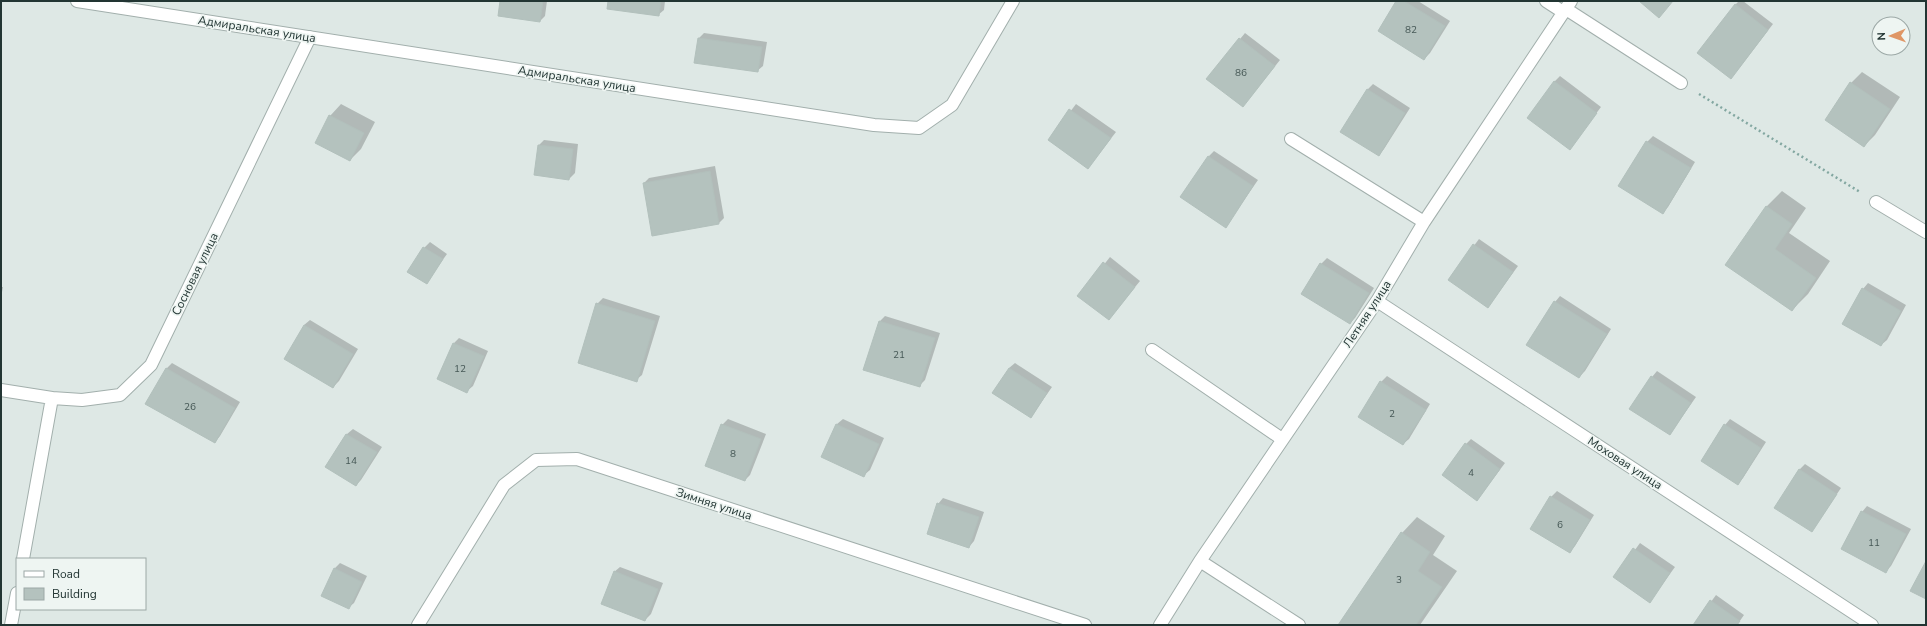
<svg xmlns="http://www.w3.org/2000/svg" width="1927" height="626" viewBox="0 0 1927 626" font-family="'Nunito Sans',sans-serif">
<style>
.shadow{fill:#0003}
.building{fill:#b4c2be;stroke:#b2c0bc}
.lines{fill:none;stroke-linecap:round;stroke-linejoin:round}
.street-casing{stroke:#a2afac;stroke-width:14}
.path{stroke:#83a7a1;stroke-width:2.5;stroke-dasharray:2 3;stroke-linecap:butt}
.street{stroke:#fff;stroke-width:12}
.labels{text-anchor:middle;stroke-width:3.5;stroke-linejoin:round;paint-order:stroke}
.number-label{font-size:10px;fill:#465856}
.street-label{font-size:12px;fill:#223533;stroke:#eef5f2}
</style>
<rect width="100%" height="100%" fill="#dee8e5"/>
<!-- shadow -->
<path class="shadow" d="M501 1H547L545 16 540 21Z
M609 1H665L664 10 658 15Z
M1397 1H1418L1450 21 1430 53 1424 59Z
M1739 1H1743L1773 24 1736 72 1735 5Z
M704 33 767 42 763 66 757 71 695 62 699 38Z
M1245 33 1280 60 1248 100 1208 78Z
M1862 72 1900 97 1875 135 1864 146 1851 83Z
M1560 76 1601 107 1570 148 1554 82Z
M1373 84 1410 108 1384 149 1379 155 1367 90Z
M341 104 375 122 361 149 350 160 330 116Z
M1076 104 1116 132 1088 168 1049 140Z
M1653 136 1695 162 1668 207 1662 212 1647 142Z
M544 140 578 144 575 173 569 179 539 145Z
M1214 151 1258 180 1226 226 1209 156Z
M715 166 724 218 719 223 653 235 644 183 649 178Z
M1782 191 1806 208 1789 233 1830 261 1808 294 1792 310 1727 265 1766 207Z
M1479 239 1518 266 1488 307 1449 279Z
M430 242 447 254 426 283 424 248Z
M1110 257 1140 281 1109 319 1079 296Z
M1327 258 1374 288 1355 318 1350 323 1303 294 1321 264Z
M1868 283 1906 305 1887 340 1881 345 1863 289Z
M1 287H3L1 297Z
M1560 296 1611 329 1585 371 1579 377 1555 302Z
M603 298 660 316 642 375 636 380 597 304Z
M885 316 940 333 925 380 919 386 880 321Z
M310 320 358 349 339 381 333 387 304 325Z
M459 338 488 351 473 386 467 391 438 378 454 343Z
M172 363 240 402 220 436 215 442 166 369Z
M1015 363 1052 387 1031 417 1009 368Z
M1657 371 1696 397 1670 434 1652 377Z
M1387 376 1430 404 1409 439 1403 444 1381 382Z
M728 419 766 434 750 475 745 480 722 425Z
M843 419 884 438 870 470 864 475 823 456 837 424Z
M1730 419 1766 442 1743 478 1738 483 1725 425Z
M353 429 382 447 361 480 356 485 327 467 347 434Z
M1471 439 1505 463 1477 500 1466 444Z
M1805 464 1841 488 1812 531 1799 470Z
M1557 491 1594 515 1575 546 1569 552 1551 497Z
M943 498 984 512 974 541 969 547 938 504Z
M1867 506 1911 529 1891 566 1886 571 1862 512Z
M1417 517 1445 536 1433 555 1457 571 1420 625H1339L1402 533Z
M1640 543 1675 567 1650 601 1615 577Z
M340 563 367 576 354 603 348 608 334 569Z
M620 567 663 583 651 614 645 620 614 572Z
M1716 595 1744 615 1737 625H1694Z"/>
<!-- building -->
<path class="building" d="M500 1H543L540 22 498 16Z
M608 1H661L659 16 607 9Z
M1396 1H1404L1445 26 1424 60 1378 31Z
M1639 1H1673L1659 18Z
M1735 4 1768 30 1731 79 1697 53Z
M698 38 762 47 758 72 694 63Z
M1239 38 1275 66 1243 107 1206 79Z
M1554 81 1597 113 1570 150 1527 118Z
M1850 82 1890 109 1864 147 1825 120Z
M1367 89 1405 113 1379 156 1340 132Z
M1069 109 1111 138 1088 169 1048 140Z
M329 115 364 133 350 161 315 143Z
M1646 141 1691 168 1663 214 1618 186Z
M538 145 573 149 569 180 534 175Z
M1208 156 1253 186 1226 228 1180 197Z
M710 171 719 224 652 236 643 183Z
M1766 206 1792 224 1775 249 1816 278 1792 311 1725 265Z
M1473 244 1513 272 1488 308 1448 280Z
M423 247 443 259 427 284 407 272Z
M1103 262 1135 287 1109 320 1077 296Z
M1320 263 1369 293 1350 324 1301 294Z
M1862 288 1901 311 1881 346 1842 324Z
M1554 301 1607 334 1579 378 1526 345Z
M596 303 655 321 637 382 578 363Z
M879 321 935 338 920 387 863 370Z
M304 325 353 354 333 388 284 359Z
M453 343 484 356 467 393 437 379Z
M166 368 235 408 215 443 145 404Z
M1009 368 1047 393 1031 418 992 393Z
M1651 376 1691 403 1670 435 1629 409Z
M1380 381 1426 410 1403 445 1358 417Z
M721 424 761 439 745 481 705 466Z
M836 424 879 444 864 477 821 457Z
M1724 424 1761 448 1738 485 1701 461Z
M346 434 377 452 356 486 325 467Z
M1465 443 1500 469 1477 501 1442 475Z
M1799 469 1837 494 1812 532 1774 508Z
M1550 496 1590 520 1570 553 1530 529Z
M937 503 979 517 969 548 927 534Z
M1861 511 1906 534 1886 573 1841 549Z
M1401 532 1430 552 1418 571 1442 587 1416 625H1338Z
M1633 548 1670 573 1650 603 1613 577Z
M1926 561V599L1910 591Z
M334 568 362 582 349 609 321 596Z
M614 571 658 589 645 621 601 604Z
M1710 600 1740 621 1737 625H1693Z"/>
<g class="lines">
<defs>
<path id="street" d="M77 1 874 125 919 128 952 105 1013 1
M1546 1 1563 12
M1566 9 1681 83
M1291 139 1424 222
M1876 202 1926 232
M1377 301 1872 625
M1152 350 1282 439
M1 390 52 398 82 400 120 395 151 365 310 37
M23 559 52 398
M1200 561 1299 625
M11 625 17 593
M418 625 504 485 536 460 577 459 1085 625
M1160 625 1200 561 1377 301 1424 222 1571 1"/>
</defs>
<!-- street casing -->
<use href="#street" class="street-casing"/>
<!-- path -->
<path class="path" d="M1699 94 1860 192"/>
<!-- street -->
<use href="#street" class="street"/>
</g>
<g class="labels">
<!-- number labels -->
<g class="number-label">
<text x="1411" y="33">82</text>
<text x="1241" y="76">86</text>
<text x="899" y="358">21</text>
<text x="460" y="372">12</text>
<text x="190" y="410">26</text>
<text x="1392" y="417">2</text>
<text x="733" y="457">8</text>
<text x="351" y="464">14</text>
<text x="1471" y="476">4</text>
<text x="1560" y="528">6</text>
<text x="1874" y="546">11</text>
<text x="1399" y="583">3</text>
</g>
<!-- street labels -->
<g class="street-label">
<text transform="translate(257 29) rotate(9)" y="4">Адмиральская улица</text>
<text transform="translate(577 79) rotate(9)" y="4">Адмиральская улица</text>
<text transform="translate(195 274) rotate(-64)" y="4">Сосновая улица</text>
<text transform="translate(1367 314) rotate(-57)" y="4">Летняя улица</text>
<text transform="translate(1625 463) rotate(33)" y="4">Моховая улица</text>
<text transform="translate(714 504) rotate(18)" y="4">Зимняя улица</text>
</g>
</g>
<!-- border -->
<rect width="1927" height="626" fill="none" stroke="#223533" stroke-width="4"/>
<!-- legend -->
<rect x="16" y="558" width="130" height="52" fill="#eef5f2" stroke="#9ca8a6"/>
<rect x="24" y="571" width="20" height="6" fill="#ffffff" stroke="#9ca8a6"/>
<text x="52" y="578" font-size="12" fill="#223533">Road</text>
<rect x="24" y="588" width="20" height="12" fill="#b4c2be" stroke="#9ca8a6"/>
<text x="52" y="598" font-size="12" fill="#223533">Building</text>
<!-- north arrow -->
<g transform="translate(1891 36) rotate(268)"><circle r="19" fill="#eef5f2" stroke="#9ca8a6"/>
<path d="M0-3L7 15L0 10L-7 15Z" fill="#df9665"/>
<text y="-6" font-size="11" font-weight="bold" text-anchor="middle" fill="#223533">N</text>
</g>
</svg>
